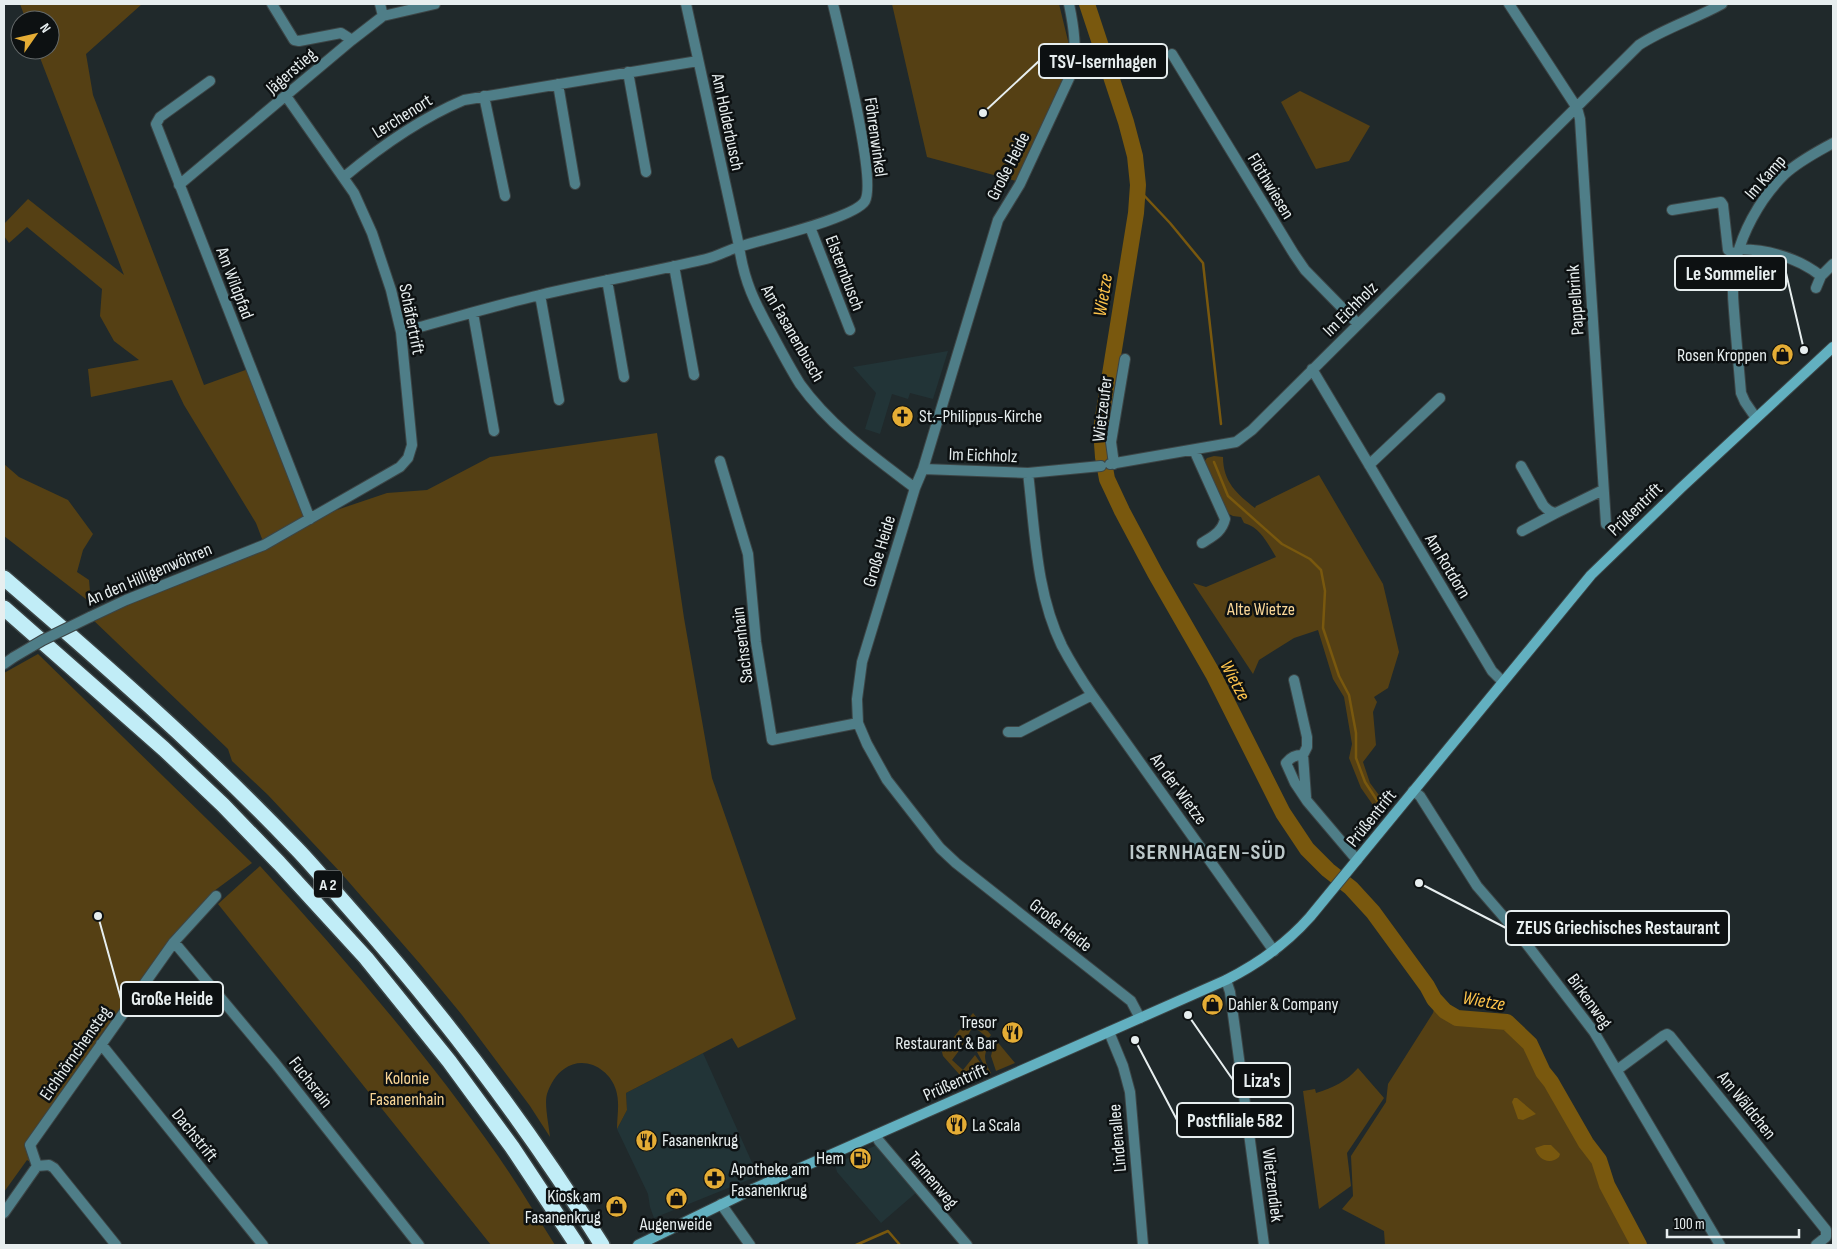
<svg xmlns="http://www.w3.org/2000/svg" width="1837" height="1249" viewBox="0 0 1837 1249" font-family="'Sofia Sans Condensed',sans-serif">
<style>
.built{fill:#223437}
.green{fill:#554014}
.water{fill:#79580e}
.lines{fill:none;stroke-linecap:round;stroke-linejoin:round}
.stream{stroke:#79580e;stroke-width:2.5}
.river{stroke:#79580e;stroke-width:16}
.street-casing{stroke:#3c4546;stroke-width:12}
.secondary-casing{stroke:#3c4546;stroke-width:12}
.highway-casing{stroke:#3c4546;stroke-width:18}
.street{stroke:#4f7e88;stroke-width:10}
.secondary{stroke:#62b0c0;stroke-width:10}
.highway{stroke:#c1edf7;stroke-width:15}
.street-bridge-casing{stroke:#3c4546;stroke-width:12;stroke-linecap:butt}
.street-bridge{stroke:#4f7e88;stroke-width:10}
.labels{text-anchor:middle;stroke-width:5;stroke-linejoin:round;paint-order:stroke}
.shield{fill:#0d1112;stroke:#a6acad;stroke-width:1}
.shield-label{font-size:16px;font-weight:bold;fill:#e7eeef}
.street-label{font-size:18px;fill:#e7eeef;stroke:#0d1112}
.poi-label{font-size:18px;fill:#e7eeef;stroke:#0d1112;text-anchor:start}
.park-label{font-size:18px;fill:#f8d596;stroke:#0d1112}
.water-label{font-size:19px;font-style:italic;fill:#fec44c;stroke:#0d1112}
.district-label{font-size:22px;font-weight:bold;letter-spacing:1px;fill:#bbc7c9;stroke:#0d1112}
.leader{fill:none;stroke:#e7eeef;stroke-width:2}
.callout-dot{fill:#e7eeef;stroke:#0d1112;stroke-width:2}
.callout{fill:#0d1112;stroke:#e7eeef;stroke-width:2}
.callout-label{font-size:19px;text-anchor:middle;font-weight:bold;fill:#e7eeef}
</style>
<rect width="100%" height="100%" fill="#20292b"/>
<!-- built -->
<path class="built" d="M948 351 933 399 910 393 908 399 892 394 880 434 865 429 876 393 853 367Z
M703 1053 758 1176 654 1218 650 1207 648 1194 617 1129 627 1110 626 1093Z
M879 1144 918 1191 881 1223 837 1172 835 1164Z"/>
<!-- green -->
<path class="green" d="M20 4H142L86 54 93 95 204 385 251 368 310 519 387 493 427 490 490 457 657 433 684 618 712 778 796 1019 738 1048 732 1038 626 1093 627 1110 617 1129C617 1116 620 1103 616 1090 610 1069 584 1054 564 1069 556 1074 550 1085 547 1094 544 1104 549 1126 550 1137L530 1106 462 1015 421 965 341 873 268 795 232 761 228 749 90 617 264 544 256 523 184 405 172 380 91 397 88 369 139 360 114 341 100 316 102 289 27 227 9 243 4 236V224L28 199 124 275 37 50H50V20H26Z
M892 4H1059L1069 45V68L1016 181 927 157Z
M1300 91 1370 126 1349 161 1316 169 1281 102Z
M1214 456 1223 457C1223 482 1237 494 1255 508L1256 506 1319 475 1383 584 1399 652 1388 688 1374 697 1377 702 1373 712 1376 745 1363 762 1370 783 1387 806 1380 815 1361 788 1349 758 1352 744 1344 697 1333 679 1318 630 1294 638 1259 660 1253 674 1193 583 1206 587 1276 557C1268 544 1260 527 1244 523L1241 517 1233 516 1227 513 1204 462 1207 458Z
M4 464 19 477 68 500 93 534 83 550 77 572 89 580 91 603 4 536Z
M38 654 252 863 214 891 171 940 97 1040 101 1044 30 1145 37 1166 27 1160 4 1192V673Z
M260 866C344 958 426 1053 498 1156 518 1185 536 1215 555 1245H491L218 904Z
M1437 998 1447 1009 1458 1015 1509 1019 1532 1043 1545 1070 1553 1081 1576 1122 1601 1159 1611 1183 1643 1245H1385L1384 1231 1342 1209 1353 1196 1351 1156 1386 1102 1388 1084 1433 1013Z
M973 1013 991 1035 988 1039C990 1045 986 1049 985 1056 985 1062 988 1068 991 1073L989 1074 977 1052 988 1038 973 1026 961 1048 952 1060 963 1070 975 1055 982 1065 978 1072 979 1073 983 1067 987 1074 967 1083 943 1056 942 1052Z
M995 1039 1015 1063 996 1071 991 1056Z
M1358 1068 1384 1098 1347 1153 1351 1186 1319 1209 1303 1091 1315 1089 1316 1093C1333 1088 1347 1081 1358 1068Z"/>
<!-- water -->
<path class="water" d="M1514 1098H1517L1536 1114 1523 1120 1518 1119 1512 1102Z
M1544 1145H1551L1560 1154 1559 1157C1550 1165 1538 1160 1535 1148Z"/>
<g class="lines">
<!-- stream -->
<path class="stream" d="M1138 189 1170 223 1203 263 1221 424
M1214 462 1228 496 1282 544 1310 559 1321 570 1325 591 1323 628 1339 676 1349 695 1356 733V758L1365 782 1382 808
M856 1245 888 1231 900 1245"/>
<!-- river -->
<path class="river" d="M1087 4 1126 122 1135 156 1138 185 1136 213 1101 430 1103 457 1107 479 1122 511 1155 573 1213 674 1283 813 1307 849 1328 870 1351 888 1373 912 1427 986 1434 999 1445 1011 1457 1018 1507 1022 1530 1044 1543 1072 1551 1082 1586 1143 1599 1160 1607 1185 1639 1245"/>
<defs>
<path id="street" d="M272 4 294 40 299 41 341 33 352 40
M380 4 383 16
M686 4 739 246C744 282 755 303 772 334 781 351 790 368 800 384 830 426 874 457 915 488
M1069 4C1074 28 1077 48 1072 72L1020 184 998 220 923 469 915 488 862 662 857 699 858 723 867 744 887 780 940 848 956 863 1131 1001 1140 1018
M1509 4 1577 108 1580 119 1606 524
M1172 54 1294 254 1305 270 1358 324
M628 72 646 172
M210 81 160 117 156 124 310 519
M558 84 575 184
M484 96 505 196
M344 177C381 146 419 119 464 100L698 61
M179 185 352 40 383 16 435 4
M1672 210 1721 202 1723 205 1728 250 1737 255
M810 227 850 330
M1740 249C1769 250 1798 258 1821 276L1833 264
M674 266 694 375
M607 280 624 377
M1816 288 1821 276
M540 295 559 400
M473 313 494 431
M401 332C447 320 493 306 540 295 595 282 651 272 706 259 719 256 729 249 742 246 764 239 855 218 865 201 877 180 840 34 833 4
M1312 369 1492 671 1502 681
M1756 418 1745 402 1741 393C1739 370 1737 347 1735 324 1734 306 1731 289 1734 271 1739 236 1760 198 1785 174 1799 161 1817 152 1833 143
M1194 450 1225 519C1222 532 1213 536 1202 543
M720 461 748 554 756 642 772 740 858 723
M1110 464 1236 442 1252 430 1639 45C1665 28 1695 19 1722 4
M1114 464 1111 442 1125 359
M1369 465 1440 398
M1521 466 1543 505C1547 510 1550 512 1556 513L1603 490
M923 469 1028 473 1101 466
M1028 473C1035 531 1036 593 1062 646 1071 663 1081 679 1092 695L1274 951
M1522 531 1556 513
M90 617 126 600 264 545 400 467 408 458 412 445 401 332 391 290 372 233 354 193 286 96
M4 664 14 657
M1294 680 1307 737V747L1303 755 1306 797
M1008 732H1020L1092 695
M1303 755C1295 755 1291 757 1286 763L1295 783 1307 801 1357 860
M1413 791 1420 796 1477 886 1522 938 1594 1032 1720 1245
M174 942 275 1063 419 1245
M1226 980 1230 992 1264 1245
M1109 1032 1123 1066 1130 1092 1143 1245
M101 1044 263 1245
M1617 1070 1663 1036 1667 1034 1670 1036 1826 1230V1237L1816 1245
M876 1135 879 1141 967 1245
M37 1166 49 1165 54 1168 116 1245
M721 1204 750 1245
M4 1213 37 1166 30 1145 174 942 216 896"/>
<path id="secondary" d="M638 1245 753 1189 1226 980C1258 964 1286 944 1310 917L1591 575 1682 487 1833 347"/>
<path id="highway" d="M4 578C103 663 202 750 293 845 313 865 331 888 350 909 443 1014 528 1127 602 1245
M4 608 164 749 223 805 279 863 366 958 449 1061 512 1147 577 1245"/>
</defs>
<!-- street casing -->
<use href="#street" class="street-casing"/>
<!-- secondary casing -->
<use href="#secondary" class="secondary-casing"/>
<!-- highway casing -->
<use href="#highway" class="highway-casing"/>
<!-- street -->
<use href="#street" class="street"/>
<!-- secondary -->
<use href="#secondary" class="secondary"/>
<!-- highway -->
<use href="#highway" class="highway"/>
<defs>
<path id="street-bridge" d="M14 657 43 640 90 617"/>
</defs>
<!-- street-bridge casing -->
<use href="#street-bridge" class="street-bridge-casing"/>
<!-- street-bridge -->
<use href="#street-bridge" class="street-bridge"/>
</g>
<!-- icons -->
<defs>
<symbol id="shop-disc" viewBox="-11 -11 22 22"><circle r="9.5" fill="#e5ad35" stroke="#0d1112"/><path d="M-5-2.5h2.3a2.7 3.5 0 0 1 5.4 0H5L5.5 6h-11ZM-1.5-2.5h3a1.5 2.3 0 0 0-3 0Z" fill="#111"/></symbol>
<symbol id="church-disc" viewBox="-11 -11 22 22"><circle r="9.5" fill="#e5ad35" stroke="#0d1112"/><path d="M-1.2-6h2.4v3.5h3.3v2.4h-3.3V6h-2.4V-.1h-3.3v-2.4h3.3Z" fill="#111"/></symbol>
<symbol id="restaurant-disc" viewBox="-11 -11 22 22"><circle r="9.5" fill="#e5ad35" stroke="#0d1112"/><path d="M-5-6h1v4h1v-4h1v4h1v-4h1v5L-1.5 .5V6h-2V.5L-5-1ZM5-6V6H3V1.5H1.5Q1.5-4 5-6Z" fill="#111"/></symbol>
<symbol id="fuel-disc" viewBox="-11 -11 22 22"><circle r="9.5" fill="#e5ad35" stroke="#0d1112"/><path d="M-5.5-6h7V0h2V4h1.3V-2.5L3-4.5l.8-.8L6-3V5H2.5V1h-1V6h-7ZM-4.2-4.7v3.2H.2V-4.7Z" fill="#111"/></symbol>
<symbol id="pharmacy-disc" viewBox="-11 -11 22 22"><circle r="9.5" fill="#e5ad35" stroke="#0d1112"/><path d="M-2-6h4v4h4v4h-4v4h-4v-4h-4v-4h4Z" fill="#111"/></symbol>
</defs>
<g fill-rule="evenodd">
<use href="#shop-disc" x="1770" y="342" width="25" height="25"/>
<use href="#church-disc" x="890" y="404" width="25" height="25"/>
<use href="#shop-disc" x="1200" y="992" width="25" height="25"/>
<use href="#restaurant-disc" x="1000" y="1020" width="25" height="25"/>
<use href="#restaurant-disc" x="944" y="1112" width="25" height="25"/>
<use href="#restaurant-disc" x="634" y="1128" width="25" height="25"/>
<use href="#fuel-disc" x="848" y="1146" width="25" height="25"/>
<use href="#pharmacy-disc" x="702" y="1166" width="25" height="25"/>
<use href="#shop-disc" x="664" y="1186" width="25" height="25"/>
<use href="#shop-disc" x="604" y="1194" width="25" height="25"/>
</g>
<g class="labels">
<!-- shield labels -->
<rect class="shield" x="314" y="870.5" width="28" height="27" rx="4"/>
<g class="shield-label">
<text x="328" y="890">A 2</text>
</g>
<!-- street labels -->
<g class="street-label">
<text transform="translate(291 71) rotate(-41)" y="6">Jägerstieg</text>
<text transform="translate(402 116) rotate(-32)" y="6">Lerchenort</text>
<text transform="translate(728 122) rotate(78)" y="6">Am Holderbusch</text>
<text transform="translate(876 137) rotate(82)" y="6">Föhrenwinkel</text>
<text transform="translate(1008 166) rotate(-63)" y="6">Große Heide</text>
<text transform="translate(1765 177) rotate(-49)" y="6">Im Kamp</text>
<text transform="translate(1271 186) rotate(59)" y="6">Flöthwiesen</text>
<text transform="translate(845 273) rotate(69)" y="6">Elsternbusch</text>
<text transform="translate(235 283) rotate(69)" y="6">Am Wildpfad</text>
<text transform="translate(1575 300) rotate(-94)" y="6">Pappelbrink</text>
<text transform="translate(1350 309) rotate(-45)" y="6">Im Eichholz</text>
<text transform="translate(412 319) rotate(79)" y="6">Schäfertrift</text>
<text transform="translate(793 333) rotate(60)" y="6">Am Fasanenbusch</text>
<text transform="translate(1102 409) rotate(-83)" y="6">Wietzeufer</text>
<text transform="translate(983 455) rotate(2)" y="6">Im Eichholz</text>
<text transform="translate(1635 509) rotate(-44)" y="6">Prüßentrift</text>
<text transform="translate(879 551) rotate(-73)" y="6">Große Heide</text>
<text transform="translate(1448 566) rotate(59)" y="6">Am Rotdorn</text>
<text transform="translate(149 574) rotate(-23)" y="6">An den Hilligenwöhren</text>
<text transform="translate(742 645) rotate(-97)" y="6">Sachsenhain</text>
<text transform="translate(1179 789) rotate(54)" y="6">An der Wietze</text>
<text transform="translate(1371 818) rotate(-51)" y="6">Prüßentrift</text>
<text transform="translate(1061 925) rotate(38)" y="6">Große Heide</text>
<text transform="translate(1590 1001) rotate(54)" y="6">Birkenweg</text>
<text transform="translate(75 1053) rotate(-55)" y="6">Eichhörnchensteg</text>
<text transform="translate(311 1082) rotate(52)" y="6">Fuchsrain</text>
<text transform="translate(955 1082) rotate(-24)" y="6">Prüßentrift</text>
<text transform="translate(1747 1105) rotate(51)" y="6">Am Wäldchen</text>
<text transform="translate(195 1135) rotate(51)" y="6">Dachstrift</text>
<text transform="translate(1117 1138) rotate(-95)" y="6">Lindenallee</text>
<text transform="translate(933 1180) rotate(50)" y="6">Tannenweg</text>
<text transform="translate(1273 1185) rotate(83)" y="6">Wietzendiek</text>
</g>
<!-- poi labels -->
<g class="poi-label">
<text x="1767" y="361" text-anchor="end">Rosen Kroppen</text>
<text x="919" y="422">St.-Philippus-Kirche</text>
<text x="1228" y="1010">Dahler &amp; Company</text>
<text x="997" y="1028" text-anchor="end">Tresor<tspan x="997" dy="21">Restaurant &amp; Bar</tspan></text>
<text x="972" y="1131">La Scala</text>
<text x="662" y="1146">Fasanenkrug</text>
<text x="844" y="1164" text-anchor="end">Hem</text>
<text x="731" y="1175">Apotheke am<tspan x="731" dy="21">Fasanenkrug</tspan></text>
<text x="601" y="1202" text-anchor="end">Kiosk am<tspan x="601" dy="21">Fasanenkrug</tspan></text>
<text x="676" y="1230" text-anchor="middle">Augenweide</text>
</g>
<!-- park labels -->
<g class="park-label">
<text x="1261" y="615">Alte Wietze</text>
<text x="407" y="1084">Kolonie<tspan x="407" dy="21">Fasanenhain</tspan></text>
</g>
<!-- water labels -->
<g class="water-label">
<text transform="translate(1102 295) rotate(-81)" y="7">Wietze</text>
<text transform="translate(1236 680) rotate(62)" y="7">Wietze</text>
<text transform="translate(1484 1000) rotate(10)" y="7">Wietze</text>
</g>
<!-- district labels -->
<g class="district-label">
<text x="1208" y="859">ISERNHAGEN-SÜD</text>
</g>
</g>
<!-- callouts -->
<path class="leader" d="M983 113L1039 61M1804 350L1786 273M1419 883L1506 928M98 916L121 999M1188 1015L1233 1080M1135 1040L1177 1120"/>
<g class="callout-dot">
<circle cx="983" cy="113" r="5"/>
<circle cx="1804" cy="350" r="5"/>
<circle cx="1419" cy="883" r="5"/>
<circle cx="98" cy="916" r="5"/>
<circle cx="1188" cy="1015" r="5"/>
<circle cx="1135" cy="1040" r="5"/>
</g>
<g class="callout">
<rect x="1039" y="44" width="128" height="34" rx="5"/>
<rect x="1675" y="256" width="111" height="34" rx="5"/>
<rect x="1506" y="911" width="223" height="34" rx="5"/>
<rect x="121" y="982" width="102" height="34" rx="5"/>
<rect x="1233" y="1063" width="57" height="34" rx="5"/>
<rect x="1177" y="1103" width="116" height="34" rx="5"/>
</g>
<g class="callout-label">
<text x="1103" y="68">TSV-Isernhagen</text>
<text x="1731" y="280">Le Sommelier</text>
<text x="1618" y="934">ZEUS Griechisches Restaurant</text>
<text x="172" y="1005">Große Heide</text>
<text x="1262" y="1087">Liza's</text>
<text x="1235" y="1127">Postfiliale 582</text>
</g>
<!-- border -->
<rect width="1837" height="1249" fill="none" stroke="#e7eeef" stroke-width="10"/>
<!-- north arrow -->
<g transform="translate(35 35) rotate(56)"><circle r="24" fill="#0d1112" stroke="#64696a"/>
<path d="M0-4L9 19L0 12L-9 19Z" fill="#e5ad35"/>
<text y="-8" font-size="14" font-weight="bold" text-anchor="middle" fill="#e7eeef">N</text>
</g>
<!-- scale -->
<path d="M1667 1229v8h132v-8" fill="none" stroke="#e7eeef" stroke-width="2.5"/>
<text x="1674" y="1229" font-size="15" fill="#e7eeef" stroke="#0d1112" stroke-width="4" paint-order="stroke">100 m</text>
</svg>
